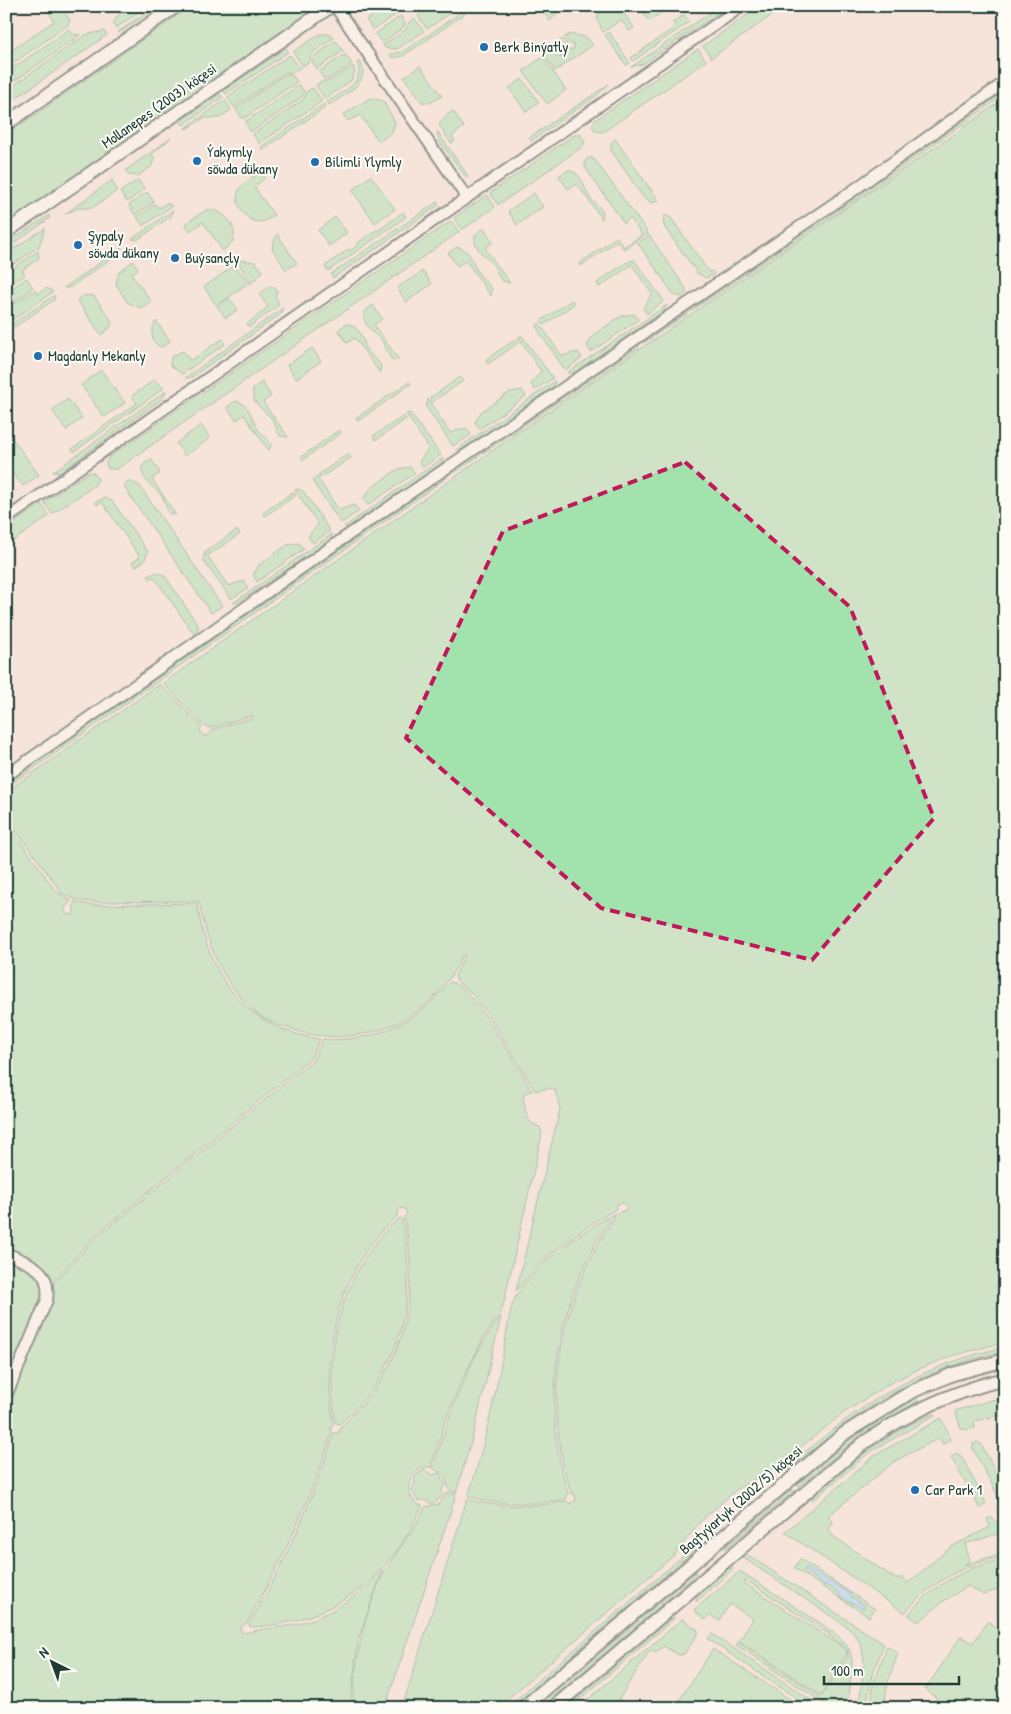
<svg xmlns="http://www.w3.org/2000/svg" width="1011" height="1714" viewBox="0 0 1011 1714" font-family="'Patrick Hand',sans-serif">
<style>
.green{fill:#a2e3ad;stroke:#609070}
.water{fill:#98d4f9;stroke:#6898aa}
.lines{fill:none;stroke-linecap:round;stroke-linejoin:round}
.minor-casing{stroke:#1f3d34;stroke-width:14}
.tertiary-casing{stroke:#1f3d34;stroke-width:16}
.minor{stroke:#fdfcf7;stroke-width:10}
.tertiary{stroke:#fdfcf7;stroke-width:12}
.marked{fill:none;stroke:#c2185b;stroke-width:4;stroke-dasharray:10 6;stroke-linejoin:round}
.poi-dot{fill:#1f6fb2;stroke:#fdfcf7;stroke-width:2}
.labels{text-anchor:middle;stroke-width:4;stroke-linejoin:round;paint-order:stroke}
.poi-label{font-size:15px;fill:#1f3d34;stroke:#fdfcf7;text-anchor:start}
.street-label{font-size:15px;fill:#1f3d34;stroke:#fdfcf7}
</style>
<rect width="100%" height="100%" fill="#f5e4da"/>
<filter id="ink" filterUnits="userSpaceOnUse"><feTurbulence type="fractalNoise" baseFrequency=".02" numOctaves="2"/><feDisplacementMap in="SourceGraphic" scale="10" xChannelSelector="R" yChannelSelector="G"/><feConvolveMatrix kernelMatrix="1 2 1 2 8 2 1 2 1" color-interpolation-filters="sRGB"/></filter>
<g filter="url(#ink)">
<!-- green -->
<path class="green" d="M49 6H60L70 20 68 25 6 68V54L54 21 46 8Z
M127 6H147L116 28 113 24 121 10Z
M154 6H160L119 33 118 32Z
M191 6H318L6 224V135Z
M386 6H394L398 13 373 30 366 20Z
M440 6H460L427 29 418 16 425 11 431 12Z
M469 6H475L432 37 430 34Z
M539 6H559V11L550 21Z
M602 6H619L634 28 629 31 621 20 603 32 597 19Z
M647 6H658L662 12 649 21 641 10Z
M720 6H728L643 64 631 67Z
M760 6H785L711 58 703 46Z
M684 15 689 22 633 61 631 58 675 27 673 22Z
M401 16 405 23 404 27 382 43 375 34Z
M414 18 424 31 397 49 385 48 383 45 406 30 409 22Z
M69 29 72 34 80 35 6 87V73Z
M104 31 107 35 6 105V91L85 35Z
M609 32 630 63 626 65 605 35Z
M320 34H328L334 38 311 54 310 61 303 66 293 52Z
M571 34 586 37 593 45 555 71 543 53 552 46 556 52V57L561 58 563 52 558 51 554 45 563 39 567 44V49L573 50 574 45 569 43 565 37Z
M428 35 430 38 403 56 392 58 390 54 402 52Z
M336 41 343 51 317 69 312 62 314 56Z
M286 48 288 52 226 94 223 91Z
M698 49 706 61 603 132 595 131 592 126 595 120Z
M345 54 352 64 329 79 323 78 319 72Z
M290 55 300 68 293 73 286 72 234 107 227 97Z
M543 57 566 90 547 104 523 71Z
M360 61C373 82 343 96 329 105L327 102C339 94 367 82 357 63Z
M353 66 355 71 351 81 325 99 316 85 323 81H330Z
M420 66 442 96 430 103 422 102 404 77Z
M286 74 293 76 297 82 243 119 235 109Z
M522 79 539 102 526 112 509 88Z
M609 84 597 95 531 141 529 138Z
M299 85 304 91 302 97 251 132 245 122Z
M313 88 322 101 259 144 253 134 304 99 306 92Z
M1005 91V94L857 199 644 343 646 339 855 197Z
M220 94 223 97 183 125 180 121Z
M370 98 383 101 395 122 392 132 379 142 360 115 348 121 343 115Z
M1005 98V1342L951 1356 921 1368 890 1383 842 1414 779 1465 736 1490 700 1522 673 1556 497 1708H402L467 1499C499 1508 534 1507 567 1501L571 1504 576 1500 575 1495 571 1493C540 1393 560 1297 618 1212L626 1210V1205L623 1203H618L616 1209C579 1230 542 1257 516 1291L560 1109 555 1090 550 1088 535 1091C515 1059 497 1024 473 995 467 989 457 984 455 976L465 955H462C435 1021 358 1052 291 1029 278 1025 264 1020 254 1011 220 980 207 944 199 901L92 902 76 900 62 893 6 817V792L160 684 202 727 200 731 204 736 209 735 211 730 252 718 253 715 210 728 204 726 163 683 523 429 946 140Z
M225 100 231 110 219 118H204L186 129 185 128Z
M324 104 326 107 263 150 261 147Z
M453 111 464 127 452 136 455 141 451 143 439 125 444 117Z
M437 131 468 176 466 177 439 141Z
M580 134 585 142 582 147 498 205 490 193 574 135Z
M171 138 152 154 154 158 152 166 138 176 129 175 126 170Z
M615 139 659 201 652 203 643 197 611 150V143Z
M591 157 595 160 648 233 624 249 617 241 581 266 580 263 617 237 624 247 642 235 630 218 624 223 585 167V161Z
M568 170C583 173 583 187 590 198 595 204 599 206 603 213L602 219 577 184 568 189 559 176Z
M261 172 265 178 254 187 274 215 265 221 258 222C250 221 247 217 242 211 229 191 245 182 261 172Z
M371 176 395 209 375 223 352 190Z
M112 180 117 191 92 208H78L65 214Z
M138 180 145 189 127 202 120 192Z
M147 192 154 202 135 215 129 205Z
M534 193 543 207 517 225 508 211Z
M487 195 495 207 462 230 454 218Z
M437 202 439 205 333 278 331 274Z
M167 203 172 206 143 226 137 217 155 204 159 208Z
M173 210 171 216 137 240 132 239Z
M206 210C222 208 238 224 233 241L223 251 203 222 190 231 185 224Z
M403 212 406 217 328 271 325 266 349 249 350 251 357 246 356 244 376 230 378 231Z
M49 215 50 218 6 249V244Z
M665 215 671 218 709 272 712 271 714 274 706 278 698 274 665 228 663 221Z
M335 217 347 233 329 246 318 230Z
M451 221 459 232 117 469H108L106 463 109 457Z
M45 228 39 247 6 269V254Z
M484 228 493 242 485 248 510 283 502 281C497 275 497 267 490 261 482 254 473 247 475 235Z
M277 234 297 263 286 270 272 248Z
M649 235 685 287 686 293 682 297 674 295 638 243Z
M122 247 119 253 71 287 64 288Z
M457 247C472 250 472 264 479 274 483 280 487 282 492 289L491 296 466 261 457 266 448 253Z
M38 251 39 258 22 270 25 275 6 288V273Z
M242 260 255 262 263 271 251 284 238 262Z
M634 260 664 301 647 314 643 308 652 294 629 261Z
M133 261 138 269 132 273 133 277 152 302 140 308 127 302 116 284 119 272Z
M627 262 630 266 599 287 597 283Z
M235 265 248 283 217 306 204 287Z
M423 271 432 284 406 302 397 288Z
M27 278 33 288 6 307V292Z
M269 287H274L278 292 275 294 279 305 249 327 247 324 268 307 259 294Z
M47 288 53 292 6 324V309L35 290 38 294Z
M55 295 54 300 6 333V328Z
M85 295 94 296 112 321 110 328 101 335 77 300Z
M229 298 238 309 226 318 217 306Z
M572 300 574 304 544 325 541 321Z
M373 305 382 319 374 325 399 360 391 359C387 352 386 348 382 341 375 332 362 327 364 312Z
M667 305 664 311 573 373H567Z
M283 308 281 314 192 377 185 378Z
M634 314 638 320 591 352 587 346 593 335 621 316Z
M156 321 170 341 162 347C150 344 150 330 156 321Z
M539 323 562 356 578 352 582 358 565 370 538 330 537 326Z
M346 324C361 325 362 341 368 351 372 357 377 359 381 366L380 373 355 338 347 343 338 330Z
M522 336 553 378 535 390 531 384 541 371 518 337Z
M222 339 225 344 182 374 170 365 171 357 183 351 190 360 193 359Z
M516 339 518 343 488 364 485 360Z
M640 343 638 348 454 473 453 471Z
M312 348 321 361 296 379 287 365Z
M101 370 125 403 104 417 81 385Z
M460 377 463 381 432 402 430 398Z
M154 380 164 388 74 452 72 449 137 403 132 396Z
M555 381 553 387 461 450H456Z
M262 382 271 396 263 402 288 437 280 436C276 429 276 425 271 418 264 409 251 404 253 389Z
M409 382 411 384 358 421 356 418Z
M522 390 526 396 480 429 475 422 481 412 510 392Z
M166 391 163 398 59 473 53 472Z
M68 399 82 418 66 430 52 410Z
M428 399 450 433 466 428 471 435 453 446 426 407Z
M236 401C251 404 251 419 258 429 262 435 267 437 271 444L269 451 244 415 236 420 227 407Z
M410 413 441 455 423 467 419 461 429 448 406 414Z
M404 416 406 419 376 440 373 436Z
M201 425 210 438 185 456 176 443Z
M6 430 39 475 23 486 6 466Z
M339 430 341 433 303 460 301 457Z
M348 454 351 458 320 478 318 475Z
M443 458 441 464 349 527H344Z
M151 459 160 473 152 479 176 515 169 513C165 506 165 498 158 492 150 485 141 478 142 466Z
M410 467 415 473 368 505 363 499 371 488 398 469Z
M93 472 98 479 95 485 52 514 44 502 87 473Z
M447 475 448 477 6 788V784Z
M316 476 339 510 354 505 359 511 341 523 314 484 313 479Z
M128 481 139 485 222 606 211 613 125 488V484Z
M299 489 304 492 330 531 313 543 308 537 318 524 295 490Z
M293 492 296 495 265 516 263 513Z
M105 498 112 501 148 552 145 560 135 567 132 563 140 557 102 502 97 505 95 502Z
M41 504 49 516 6 546V529Z
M237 530 240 534 209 555 207 551Z
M332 534 330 540 239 602 233 603Z
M299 543 304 549 257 582 253 575 259 565 287 545Z
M205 552 228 586 244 581 248 588 231 599 203 560Z
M157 572 165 576 198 625V631L194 634 154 577 150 579 148 576Z
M6 821 55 890 71 901 64 909 67 915H72L74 912V902L92 905 197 903C208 976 244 1028 320 1039L311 1058 96 1235 51 1283 31 1260 6 1248Z
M450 982C473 985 519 1070 532 1091L525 1093 523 1097C527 1112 524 1122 540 1127L542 1134 502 1310 484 1337 461 1382 444 1424 431 1467C407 1467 400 1497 422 1506 392 1578 328 1625 250 1627L249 1624C285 1564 313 1500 334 1433H339L341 1426C404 1372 421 1298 404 1218L407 1213 404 1208 399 1209 397 1216C339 1269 320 1347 334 1424L331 1427 332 1432C311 1499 282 1562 247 1623L240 1627 242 1632 245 1633C257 1629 272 1629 287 1626 325 1620 357 1597 383 1570L358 1640 350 1708H6V1403L51 1286 97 1237 313 1060 323 1039C375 1043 418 1022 450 982Z
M615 1213C557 1295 539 1397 568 1494L566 1499C534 1505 499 1506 468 1496 483 1452 493 1405 502 1359 505 1345 509 1307 516 1296 537 1263 581 1232 615 1213Z
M399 1218 402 1219C418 1297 402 1372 339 1424L336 1423C322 1348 342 1270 399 1218Z
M6 1255 39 1274 45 1294 6 1388Z
M501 1316 475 1428 456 1493 448 1489 445 1476 433 1468C449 1416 467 1360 501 1316Z
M1005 1347V1351C913 1370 857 1412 787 1471L785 1469C855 1409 912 1367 1005 1347Z
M1005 1396V1414L974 1421 975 1428 965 1430 961 1428 955 1411Z
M917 1398 918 1401 856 1439 799 1486 797 1484 854 1437Z
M933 1414 935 1415 870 1452 812 1501 810 1499 868 1450 909 1425Z
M941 1418 950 1436 949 1441 943 1444 939 1438 895 1461 828 1516 833 1522 829 1529 833 1536 894 1578H903L908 1583 951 1547 990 1527 987 1519 992 1517 1004 1532 965 1544 970 1561 964 1565 1005 1552V1556C967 1563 930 1582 905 1613L785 1532 874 1456Z
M977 1442 981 1444 1005 1489V1498L998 1496 973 1449V1444Z
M957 1453 961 1456 986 1503 980 1509 951 1457Z
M424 1470 433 1475 439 1473 445 1484 442 1490 443 1496 433 1504 423 1500 418 1501 411 1490 415 1483 414 1477Z
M792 1489 794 1491 725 1549V1547Z
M448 1492 456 1495 385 1708H353C353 1664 366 1599 390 1563 402 1544 416 1528 425 1507L439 1504Z
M703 1539 697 1548 511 1708H506Z
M746 1554 884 1644 872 1675 866 1708H859C860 1676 875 1650 846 1626L742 1557Z
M800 1559 875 1609 869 1617 794 1568Z
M1005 1559V1587L983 1595 968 1586 942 1602 919 1622 908 1615C932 1585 968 1566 1005 1559Z
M729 1568H734L696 1602V1597Z
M740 1571 829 1629 827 1633 746 1580 744 1583 846 1649 828 1634 831 1631C865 1653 848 1673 847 1708H831L736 1645 738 1642 821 1697 848 1657 847 1649V1654L821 1695 739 1641 753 1619 730 1604 719 1621 710 1615 704 1620 694 1610Z
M695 1572 697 1574 541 1708H537Z
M672 1618H675L570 1708H566Z
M682 1619 698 1630V1634L684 1654 679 1655 663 1646 656 1653 650 1650 619 1699 624 1703 621 1708H578Z
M988 1621 1002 1631 1005 1627V1708H931L937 1698 925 1690 961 1636 973 1643Z
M712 1634 823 1708H811L708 1639Z
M887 1646 898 1653 888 1682 884 1708H871L873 1685Z
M713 1649 803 1708H674Z"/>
<!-- water -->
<path class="water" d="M806 1567 851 1594 850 1596 865 1606 863 1609 840 1597V1594L825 1584 824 1586 817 1581 818 1580 804 1570Z"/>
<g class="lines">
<defs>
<path id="minor" d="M335 6 467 198
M6 519 742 6
M6 776 344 538 851 192 1005 82
M6 1253C31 1265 51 1268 47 1300L6 1396"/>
<path id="tertiary" d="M6 124 176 6
M6 232 331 6
M523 1708 845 1433 911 1392 953 1374 1005 1360
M553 1708 865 1442C909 1412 954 1391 1005 1379"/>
</defs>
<!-- minor casing -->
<use href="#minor" class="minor-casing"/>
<!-- tertiary casing -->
<use href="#tertiary" class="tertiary-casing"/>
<!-- minor -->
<use href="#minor" class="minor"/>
<!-- tertiary -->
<use href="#tertiary" class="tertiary"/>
</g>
</g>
<!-- marked area -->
<path d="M0 0H1011V1714H0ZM685 462 850 607 934 818 812 960 601 908 406 738 503 531Z" fill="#f5e4da" fill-opacity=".55" fill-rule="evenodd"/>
<path class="marked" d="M685 462 850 607 934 818 812 960 601 908 406 738 503 531Z"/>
<!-- markers -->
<g class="poi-dot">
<circle cx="484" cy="47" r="5"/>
<circle cx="197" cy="161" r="5"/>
<circle cx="315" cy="162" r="5"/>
<circle cx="78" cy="245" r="5"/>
<circle cx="175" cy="258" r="5"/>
<circle cx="38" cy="356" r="5"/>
<circle cx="915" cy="1490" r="5"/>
</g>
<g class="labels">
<!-- poi labels -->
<g class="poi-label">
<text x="494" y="52">Berk Binýatly</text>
<text x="207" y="157">Ýakymly<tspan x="207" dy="17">söwda dükany</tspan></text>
<text x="325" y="167">Bilimli Ylymly</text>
<text x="88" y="241">Şypaly<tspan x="88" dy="17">söwda dükany</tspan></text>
<text x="185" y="263">Buýsançly</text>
<text x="48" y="361">Magdanly Mekanly</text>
<text x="925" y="1495">Car Park 1</text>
</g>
<!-- street labels -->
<g class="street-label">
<text transform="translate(159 106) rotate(-35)" y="5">Mollanepes (2003) köçesi</text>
<text transform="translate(741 1500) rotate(-41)" y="5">Bagtyýarlyk (2002/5) köçesi</text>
</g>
</g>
<!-- margin -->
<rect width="1011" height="1714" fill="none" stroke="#fdfcf7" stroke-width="25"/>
<rect x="12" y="12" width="986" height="1689" fill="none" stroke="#1f3d34" stroke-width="2" filter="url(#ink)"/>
<!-- north arrow -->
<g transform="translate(52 1662) rotate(318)" stroke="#fdfcf7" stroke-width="4" paint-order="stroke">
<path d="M0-4L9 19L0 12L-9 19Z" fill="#1f3d34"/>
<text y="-8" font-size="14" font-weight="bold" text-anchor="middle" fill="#1f3d34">N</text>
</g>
<!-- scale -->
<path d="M824 1676v8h135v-8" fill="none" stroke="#1f3d34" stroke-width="2.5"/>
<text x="831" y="1676" font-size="15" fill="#1f3d34" stroke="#fdfcf7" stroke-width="4" paint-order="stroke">100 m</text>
</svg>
